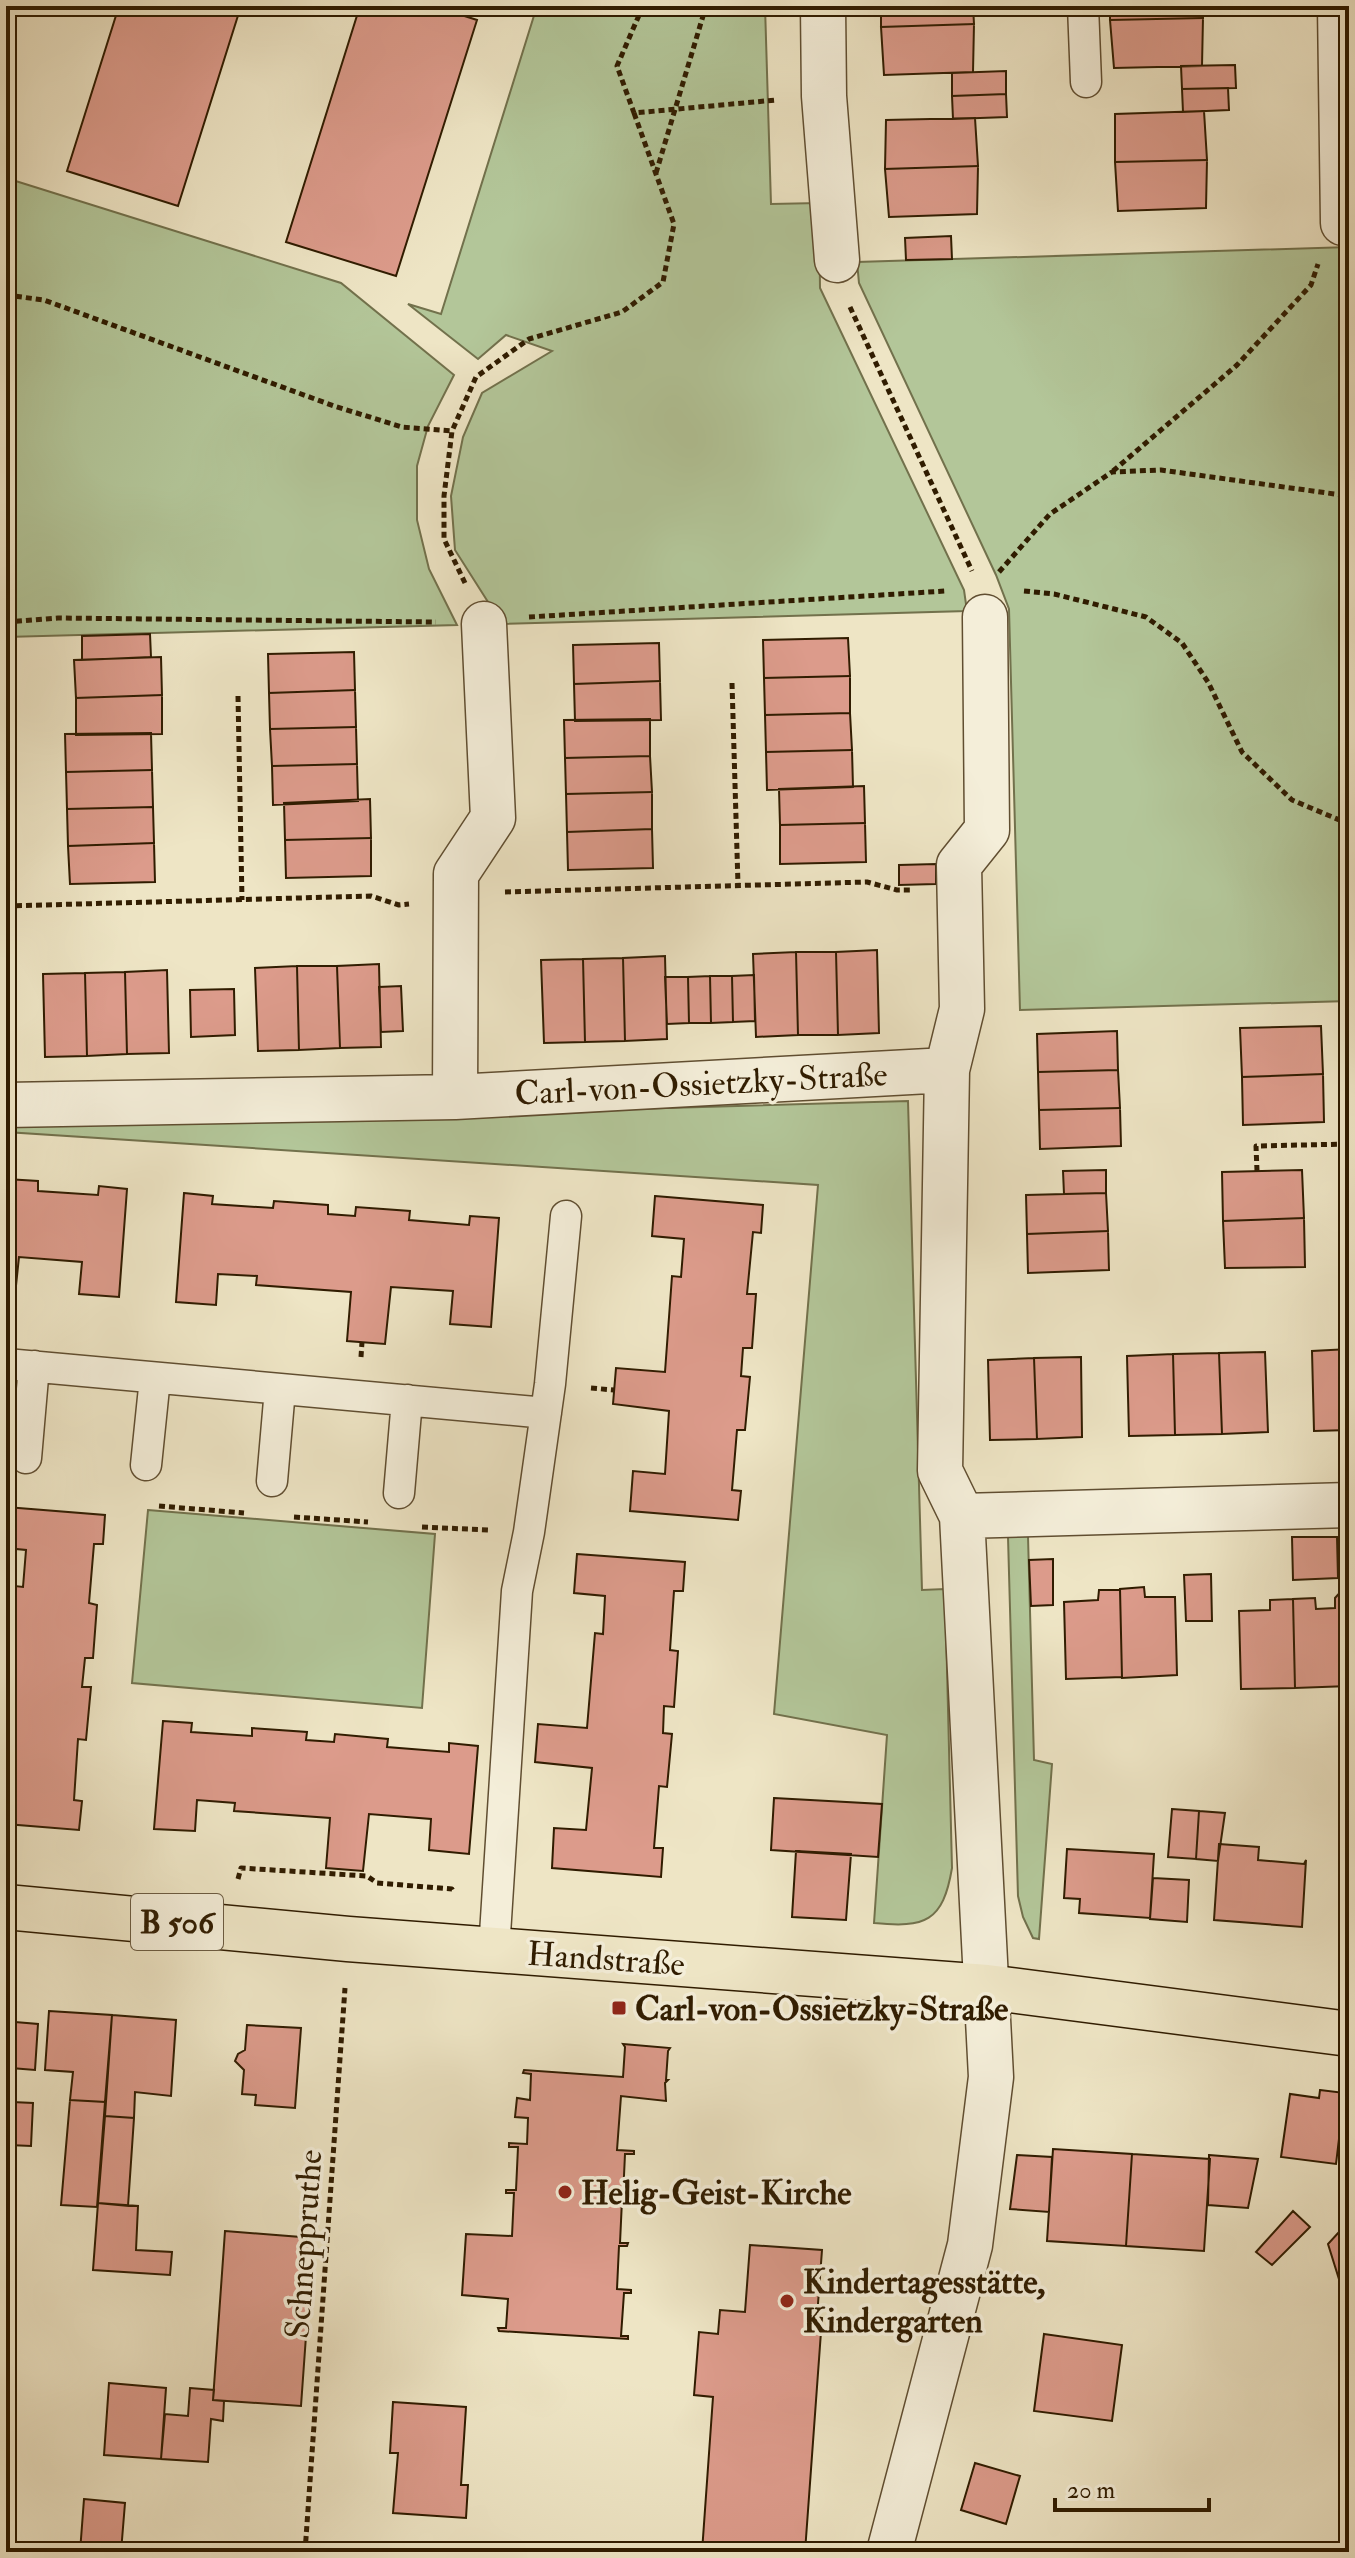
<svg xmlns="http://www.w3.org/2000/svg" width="1355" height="2558" viewBox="0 0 1355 2558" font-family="'IM FELL Double Pica',serif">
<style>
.green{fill:#b3c699;stroke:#72714c;stroke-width:2}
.building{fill:#dc9b8b;stroke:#301c00;stroke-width:2}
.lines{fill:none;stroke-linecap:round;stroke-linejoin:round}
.lane-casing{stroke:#604e31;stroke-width:33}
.street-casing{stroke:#604e31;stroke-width:47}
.primary-casing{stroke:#301c00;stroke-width:47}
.path{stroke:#301c00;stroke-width:5;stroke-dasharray:6 4;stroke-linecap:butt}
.lane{stroke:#f4eed9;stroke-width:30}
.street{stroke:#f4eed9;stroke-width:44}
.primary{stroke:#eee5c5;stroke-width:44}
.poi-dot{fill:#8f2418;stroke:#f4eed9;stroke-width:3}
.labels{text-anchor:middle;stroke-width:7;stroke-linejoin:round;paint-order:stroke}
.shield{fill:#f4eed9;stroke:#6b5b41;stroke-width:2}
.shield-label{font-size:32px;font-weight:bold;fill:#301c00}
.street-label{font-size:34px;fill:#301c00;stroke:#f4eed9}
.poi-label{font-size:34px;font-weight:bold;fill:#301c00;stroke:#f4eed9;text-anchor:start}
</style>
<rect width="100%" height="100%" fill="#eee5c5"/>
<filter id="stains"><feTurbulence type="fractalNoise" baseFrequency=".0025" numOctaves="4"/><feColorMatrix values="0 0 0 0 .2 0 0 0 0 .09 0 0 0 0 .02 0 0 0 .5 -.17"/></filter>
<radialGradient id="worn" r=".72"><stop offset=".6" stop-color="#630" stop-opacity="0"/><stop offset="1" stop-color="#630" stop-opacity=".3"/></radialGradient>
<!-- green -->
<path class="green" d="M537 6H765L771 204 819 203 820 288 964 590 967 611 502 624 455 550 451 496 463 437 482 393 552 351 506 335 478 359 408 304 441 314Z
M6 178 341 283 454 375 428 426 417 466V520L429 569 457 625 6 637Z
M1349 247V1001L1020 1010 1009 609 996 575 859 283 857 262Z
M908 1101 922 1590 945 1589 952 1868C943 1922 925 1928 874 1923L887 1735 774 1714 818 1185 6 1132V1127Z
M148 1510 435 1534 422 1708 132 1683Z
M1028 1536 1034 1760 1052 1764 1039 1939 1033 1938 1023 1917 1018 1896 1008 1537Z"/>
<!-- building -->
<path class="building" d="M119 6H241L178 206 67 171Z
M360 6H433L477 20 396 276 286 242Z
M881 6H973L974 24 881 27Z
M1110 6H1203V18L1110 20Z
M1203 18 1202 66 1114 68 1110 20Z
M974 24 973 72 884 75 881 27Z
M1235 65 1236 88 1182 89 1181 66Z
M1006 71V94L952 96V73Z
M1228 88 1229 110 1183 112 1182 89Z
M1006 94 1007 117 953 119 952 96Z
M1204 111 1207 160 1115 162V114Z
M975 118 978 166 885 169 886 120Z
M1207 160 1206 208 1118 211 1115 162Z
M978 166 977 214 889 217 885 169Z
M951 236 952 259 906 260 905 238Z
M150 634 151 657 82 660V636Z
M848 638 850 676 764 678 763 640Z
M659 643 660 681 574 684 573 645Z
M354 652 355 690 269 693 268 654Z
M161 657 162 695 76 698 74 660Z
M850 676V713L765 715 764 678Z
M660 681 661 720 575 721 574 684Z
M355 690 356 727 270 729 269 693Z
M162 695V734L76 735V698Z
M850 713 852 750 766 752 765 715Z
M650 719V756L565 758 564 720Z
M356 727 357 764 272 766 270 729Z
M151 733 152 770 66 772 65 734Z
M852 750 853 787 767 790 766 752Z
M650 756 652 792 566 794 565 758Z
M357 764 358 801 273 805 272 766Z
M152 770 153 807 67 809 66 772Z
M864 786 865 823 780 825 779 789Z
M652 792V829L567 832 566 794Z
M370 799 371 838 285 840 284 803Z
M153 807 154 843 68 846 67 809Z
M865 823 866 862 780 864V825Z
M652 829 653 868 568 870 567 832Z
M371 838V876L286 878 285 840Z
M154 843 155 882 70 884 68 846Z
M936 864V884L899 885V865Z
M877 950 879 1033 838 1035 836 952Z
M796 952H836L838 1035H798Z
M796 952 798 1035 756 1037 753 954Z
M665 956 667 1039 625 1041 623 958Z
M623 958 625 1041 585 1042 583 959Z
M583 959 585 1042 544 1043 541 960Z
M379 964 381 1047 340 1048 337 966Z
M297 966 299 1050 258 1051 255 968Z
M297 966H337L340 1048 299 1050Z
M167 970 169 1053 127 1054 125 972Z
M125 972 127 1054 87 1056 85 973Z
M85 973 87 1056 45 1057 43 974Z
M754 975 755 1021 733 1022 732 976Z
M710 976 711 1023H689L688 977Z
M710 976H732L733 1022 711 1023Z
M665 977H688L689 1023 667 1024Z
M401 986 403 1031 381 1032 379 987Z
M234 989 235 1035 191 1037 190 990Z
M1321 1026 1323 1074 1242 1077 1240 1028Z
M1117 1031 1118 1070 1038 1072 1037 1034Z
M1118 1070 1120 1108 1039 1110 1038 1072Z
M1323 1074 1324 1122 1243 1125 1242 1077Z
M1120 1108 1121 1146 1040 1149 1039 1110Z
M1106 1170V1193L1064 1194 1063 1171Z
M1302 1170 1304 1218 1223 1221 1222 1172Z
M6 1179 38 1181V1191L98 1195 99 1186 127 1189 119 1297 79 1294 82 1262 19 1257 13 1314 6 1313Z
M184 1193 213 1196 212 1204 273 1208 274 1201 328 1205V1214L355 1216 356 1207 410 1211 409 1220 469 1225 470 1216 499 1218 491 1327 450 1324 453 1291 391 1287 385 1344 347 1341 351 1292 256 1285 257 1276 218 1274 216 1305 176 1302Z
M1106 1193 1108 1231 1027 1234 1026 1195Z
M655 1196 763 1205 761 1233 753 1232 747 1294H756L752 1348H743L741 1376 750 1377 745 1430H737L732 1490 741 1491 738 1520 630 1511 633 1471 665 1474 669 1411 613 1404 616 1368 665 1372 672 1276 681 1277 684 1239 652 1236Z
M1304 1218 1305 1267 1225 1268 1223 1221Z
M1108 1231 1109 1270 1028 1273 1027 1234Z
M1349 1349V1430L1314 1431 1312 1351Z
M1265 1352 1268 1432 1222 1434 1219 1353Z
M1219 1353 1222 1434 1175 1435 1173 1354Z
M1173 1354 1175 1435 1129 1436 1127 1356Z
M1081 1357 1082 1437 1037 1439 1034 1358Z
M1034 1358 1037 1439 990 1440 988 1360Z
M6 1507 105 1515 103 1544H94L89 1603 97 1605 93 1658H85L82 1687H91L86 1740 78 1739 74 1800 82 1801 79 1830 6 1824V1782L11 1721 6 1720V1683L15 1586 23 1587 26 1550 6 1548Z
M1292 1537H1337L1338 1578 1293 1580Z
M577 1554 685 1562 683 1591H674L670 1650 678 1651 674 1707 664 1706 663 1733 672 1734 667 1787 659 1786 654 1848H663L661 1877 552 1868 554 1828 586 1830 592 1768 535 1762 538 1724 587 1728 595 1633 603 1634 605 1596 574 1593Z
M1053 1559V1605L1031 1606 1029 1560Z
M1211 1574 1212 1621H1186L1184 1575Z
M1346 1586H1349V1686L1295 1688 1293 1599 1315 1598 1316 1609 1335 1608V1598Z
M1144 1587 1145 1597H1175L1177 1675 1122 1678 1120 1589Z
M1099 1590H1120L1122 1677 1066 1679 1064 1602 1098 1600Z
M1293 1599 1295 1688 1241 1689 1239 1611 1270 1610V1600Z
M163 1721 192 1723 191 1732 252 1736V1728L307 1732 306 1740 334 1742 335 1734 388 1739 387 1747 449 1752V1743L478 1746 469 1854 429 1850 431 1819 369 1814 363 1871 326 1868 330 1818 234 1811 235 1803 197 1800 195 1831 154 1829Z
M774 1798 882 1804 878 1857 771 1850Z
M1172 1809 1199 1811 1196 1859 1168 1857Z
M1199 1811 1225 1813 1218 1861 1196 1859Z
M1219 1844 1259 1847 1258 1860 1304 1864 1306 1860 1302 1927 1214 1920Z
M1067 1849 1154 1854 1150 1918 1079 1913 1080 1899 1064 1898Z
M796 1851 851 1854 846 1920 792 1917Z
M1153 1878 1189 1880 1187 1922 1150 1919Z
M49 2011 112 2015 105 2102 70 2100 73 2072 45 2070Z
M112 2015 176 2020 171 2096 135 2092 134 2118 105 2116Z
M15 2022 38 2024 35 2070 11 2068Z
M247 2025 301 2028 295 2108 255 2105 256 2095 242 2094 244 2070 235 2061 238 2054 245 2050Z
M623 2044 670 2048 668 2051 666 2080H668L665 2083 666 2101 621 2096 617 2150 634 2151V2154H625L623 2197H630L631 2200H622L620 2243H628L627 2246H619L617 2289 631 2290V2293H624L621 2336H628V2339L499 2331 498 2328H506L508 2299 462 2295 466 2234 512 2236 514 2193H506V2190H516L518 2147H509V2143L527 2144 528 2118 515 2117 517 2098 530 2100 531 2074 523 2073 524 2070 623 2077 625 2047Z
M1320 2090 1345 2093 1341 2125H1349V2141L1339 2139 1336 2164 1281 2157 1290 2094 1319 2098Z
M70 2100 105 2102 97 2207 61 2205Z
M12 2102 33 2103 31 2146 9 2145Z
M105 2116 134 2118 128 2206 98 2203Z
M1053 2149 1132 2154 1126 2246 1047 2241Z
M1132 2154 1210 2159 1204 2251 1126 2246Z
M1017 2155 1052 2157 1049 2212 1010 2209Z
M1209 2155 1258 2159 1248 2208 1208 2205Z
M98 2203 138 2206 136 2250 172 2252 170 2275 93 2270Z
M1293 2211 1310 2227 1272 2265 1256 2252Z
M1349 2221V2293L1343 2292 1328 2244Z
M225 2231 313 2238 301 2406 213 2400Z
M750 2245 822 2250 817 2317 822 2318 805 2552H702L713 2397 694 2395 699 2332 718 2334 720 2310 745 2312Z
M1044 2334 1122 2345 1112 2421 1034 2411Z
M109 2383 166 2388 161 2459 104 2455Z
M190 2388 214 2390 213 2400 224 2401 223 2421 211 2419 208 2462 161 2459 165 2414 188 2416Z
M393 2402 466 2407 461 2485H468L466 2518 393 2513 398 2453H390Z
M975 2463 1020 2476 1006 2524 961 2510Z
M84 2499 125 2503 121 2552H80Z"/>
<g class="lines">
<defs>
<path id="lane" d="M1083 6 1086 82
M6 1364 546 1413
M26 1458 34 1366
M146 1465 155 1378
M272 1481 280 1389
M399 1493 407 1400
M494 1950 517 1591 529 1532 550 1384 566 1216"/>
<path id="street" d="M823 6 824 96 837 260
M1340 6 1343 223
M455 1097 456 874 493 818 484 624
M6 1105 455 1097 947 1070
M962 1516 1349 1505
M889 2552 970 2245 991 2077 962 1516 940 1471 947 1070 962 1009 959 865 987 830 985 617"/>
<path id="primary" d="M6 1907 348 1939 987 1987 1349 2034"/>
</defs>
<!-- lane casing -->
<use href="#lane" class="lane-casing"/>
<!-- street casing -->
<use href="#street" class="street-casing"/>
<!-- primary casing -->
<use href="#primary" class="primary-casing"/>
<!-- path -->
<path class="path" d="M643 6 617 66 634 113 776 100
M656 173 706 6
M6 295 44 300 334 406 402 427 452 431
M850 307 972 571
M1113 471 1237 365 1311 285 1318 264
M999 572 1050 514 1112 472 1161 470 1349 496
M465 583 444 539V496L452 431 476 377 529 339 622 312 663 282 674 224 634 113
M1024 591 1054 594 1146 617 1182 643 1208 682 1242 752 1292 800 1349 824
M529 617 946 591
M6 622 58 618 436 622
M732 683 738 885
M238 696 242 900
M505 892 867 882 897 890H913
M6 906 371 896 399 905 409 904
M1257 1171 1256 1146 1349 1144
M361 1357 362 1342
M591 1388 614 1390
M159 1506 244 1513
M294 1517 368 1522
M422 1527 488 1530
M238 1879 241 1868 367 1876 377 1883 452 1889 454 1893
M305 2552 345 1988"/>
<!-- lane -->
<use href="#lane" class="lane"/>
<!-- street -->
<use href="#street" class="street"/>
<!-- primary -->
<use href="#primary" class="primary"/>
</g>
<!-- markers -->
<g class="poi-dot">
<rect x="611" y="2000" width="16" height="16" rx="4"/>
<circle cx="565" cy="2192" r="8"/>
<circle cx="787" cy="2301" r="8"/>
</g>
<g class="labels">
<!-- shield labels -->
<rect class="shield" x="131" y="1894" width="92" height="56" rx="6"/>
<g class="shield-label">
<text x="177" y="1933">B 506</text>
</g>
<!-- street labels -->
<g class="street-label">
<text transform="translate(701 1083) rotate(-3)" y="12">Carl-von-Ossietzky-Straße</text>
<text transform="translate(606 1958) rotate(4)" y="12">Handstraße</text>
<text transform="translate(303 2244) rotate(-86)" y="12">Schneppruthe</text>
</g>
<!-- poi labels -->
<g class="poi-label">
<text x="635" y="2020">Carl-von-Ossietzky-Straße</text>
<text x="581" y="2204">Helig-Geist-Kirche</text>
<text x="803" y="2293">Kindertagesstätte,<tspan x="803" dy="39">Kindergarten</tspan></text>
</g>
</g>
<!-- margin -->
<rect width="1355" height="2558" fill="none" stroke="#eee5c5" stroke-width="32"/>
<rect x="8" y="8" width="1339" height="2542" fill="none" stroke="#301c00" stroke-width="4"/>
<rect x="16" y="16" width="1323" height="2526" fill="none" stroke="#301c00" stroke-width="2"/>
<!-- scale -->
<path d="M1055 2498v12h154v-12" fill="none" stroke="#301c00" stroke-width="4"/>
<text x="1067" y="2498" font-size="24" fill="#301c00" stroke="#f4eed9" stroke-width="6" paint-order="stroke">20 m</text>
<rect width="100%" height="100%" filter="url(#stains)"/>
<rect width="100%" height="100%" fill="url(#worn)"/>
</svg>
